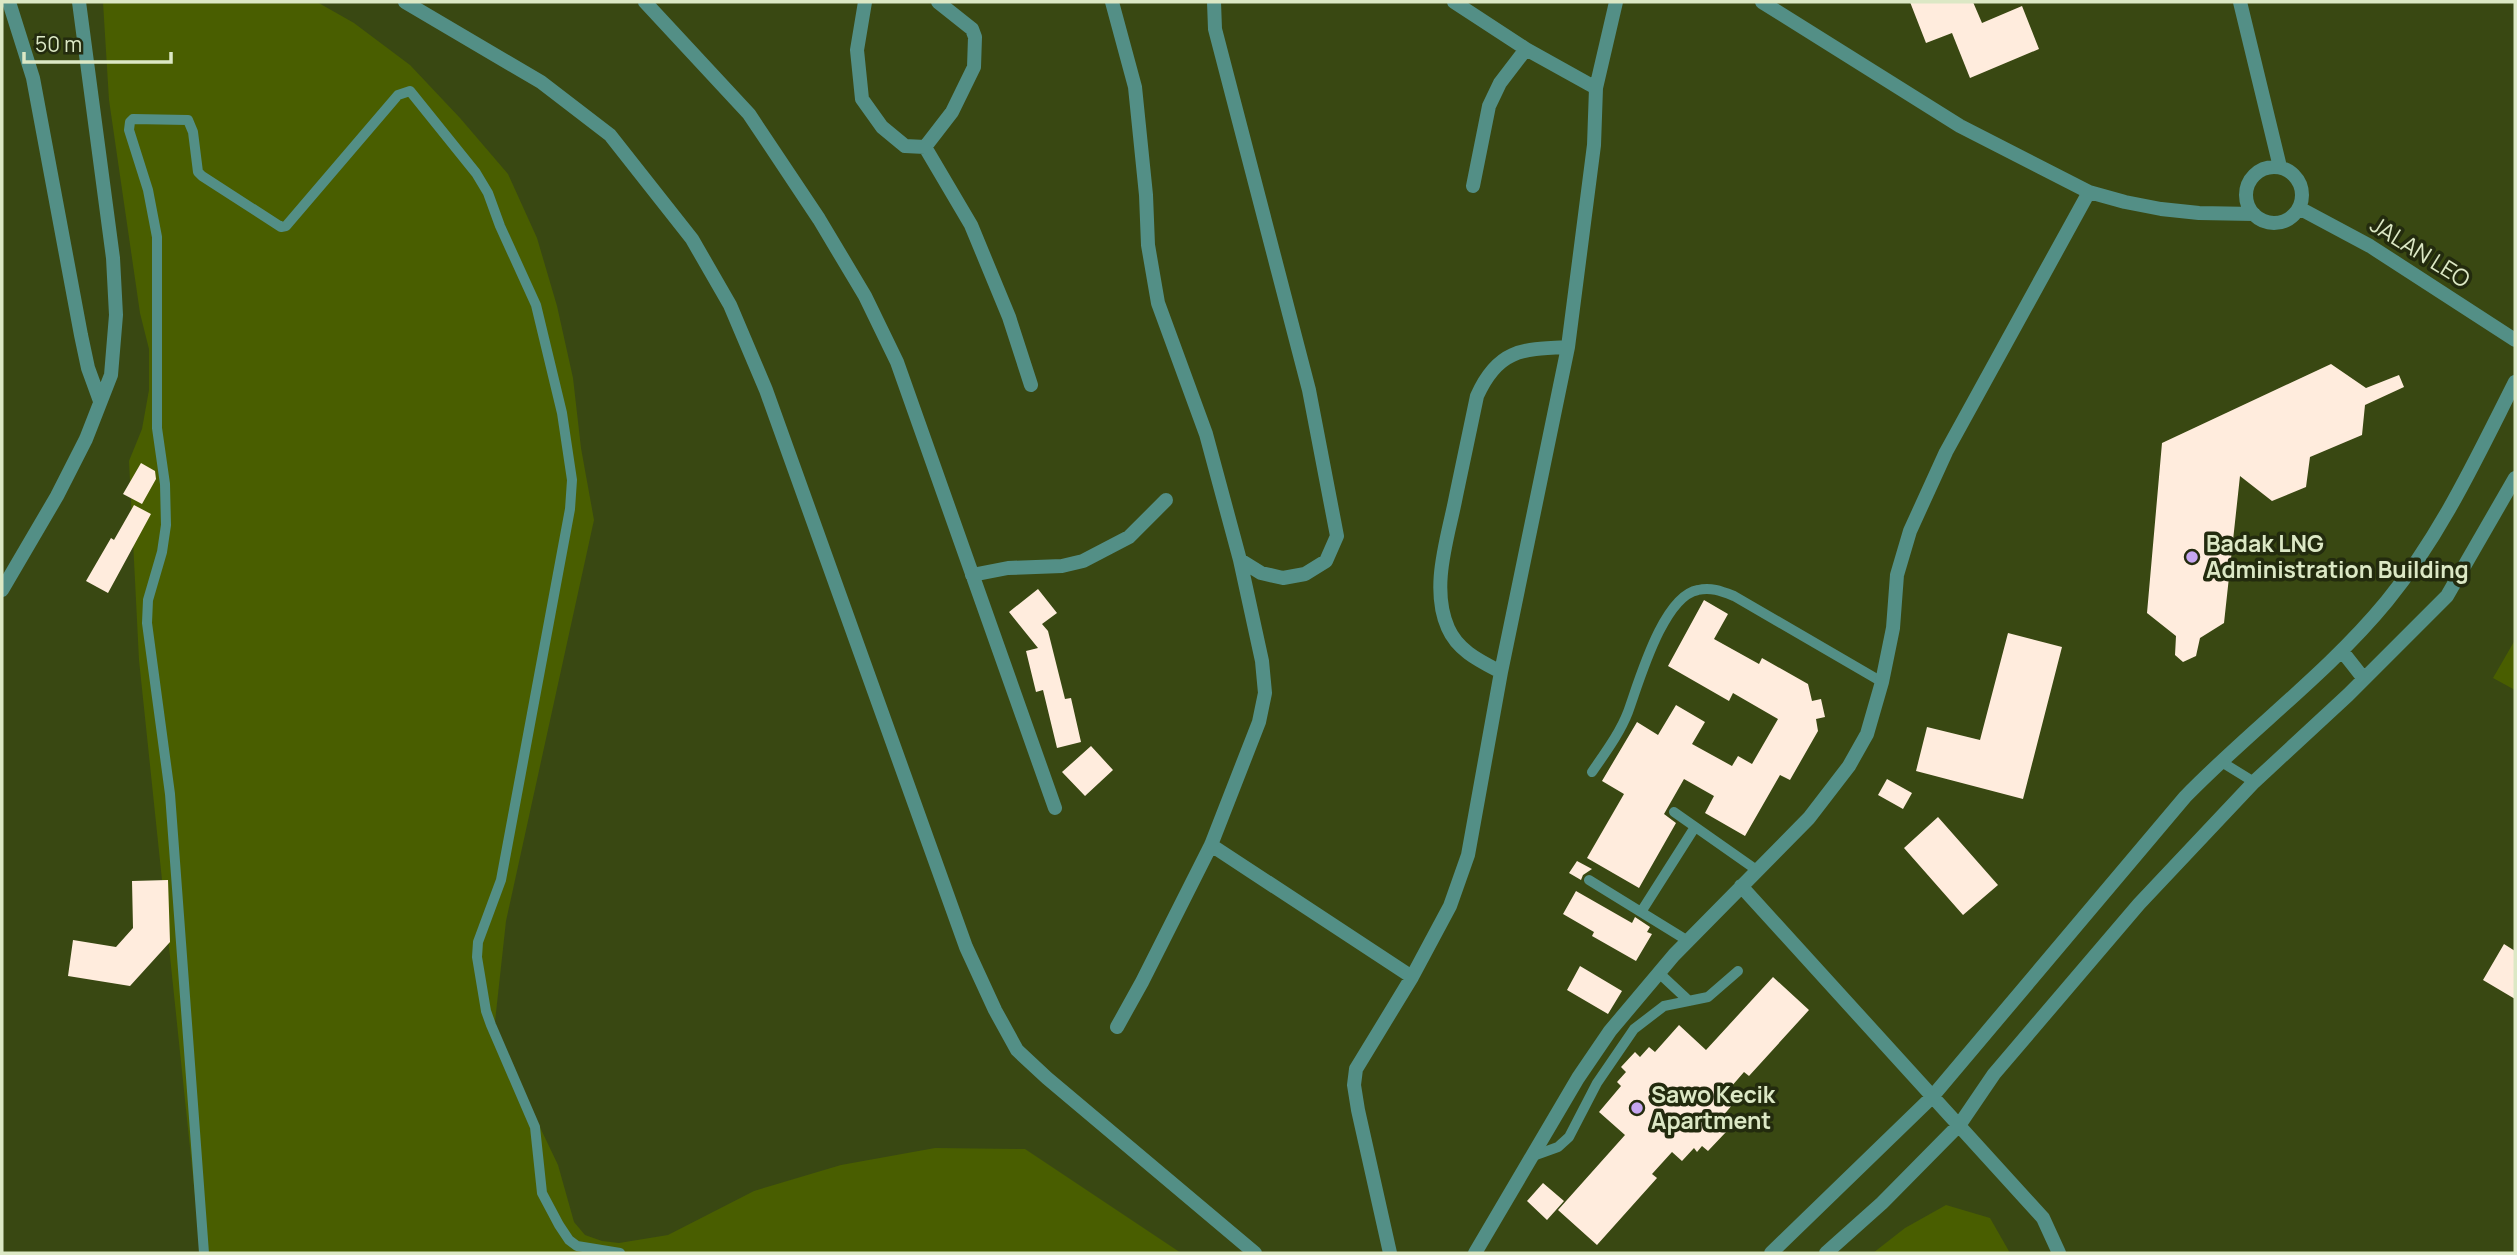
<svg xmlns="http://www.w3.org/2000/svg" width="2517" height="1255" viewBox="0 0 2517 1255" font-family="Manrope,sans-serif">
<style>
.green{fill:#495e00}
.building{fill:#ffecdd}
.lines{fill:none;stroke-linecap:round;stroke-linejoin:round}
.lane{stroke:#538f86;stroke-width:10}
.street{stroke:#538f86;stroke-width:14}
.poi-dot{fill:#c5a6f0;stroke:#232b0e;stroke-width:2.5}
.labels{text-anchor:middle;stroke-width:7;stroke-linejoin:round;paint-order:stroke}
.street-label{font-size:23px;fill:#dce8c5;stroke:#232b0e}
.poi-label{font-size:23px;font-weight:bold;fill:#dce8c5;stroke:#232b0e;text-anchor:start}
</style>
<rect width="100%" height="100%" fill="#394812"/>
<!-- green -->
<path class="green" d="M103 2H317L354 23 410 65 460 118 508 174 537 238 557 306 573 378 581 448 594 520 506 921 494 1031 558 1165 574 1222 585 1235 602 1241 619 1243 668 1235 754 1191 841 1165 935 1148 1025 1149 1181 1253H201L139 660 129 461 142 429 149 390V349L140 313 109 100Z
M2515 640V690L2493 678Z
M1946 1205 1990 1218 2010 1253H1873L1905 1228Z"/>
<!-- building -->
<path class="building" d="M1910 2H1973L1982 23 2022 6 2039 49 1970 78 1952 33 1926 43Z
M2331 364 2366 388 2399 375 2404 387 2365 405 2362 435 2310 457 2306 487 2272 501 2240 476 2224 623 2200 638 2196 656 2183 662 2175 655 2176 636 2147 613 2162 443Z
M141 463 155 471 156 479 142 504 123 494Z
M134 505 151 514 108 593 86 581 111 538 114 540Z
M1038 589 1057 613 1042 624 1048 631 1065 699 1071 698 1081 742 1057 748 1043 690 1036 692 1026 651 1038 648 1009 612Z
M1704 600 1728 614 1714 639 1759 664 1762 658 1808 684 1812 701 1821 699 1825 717 1816 719 1818 731 1790 780 1780 775 1745 836 1705 813 1714 796 1684 779 1664 814 1676 823 1639 888 1587 858 1624 794 1602 781 1637 722 1658 735 1676 705 1705 722 1692 744 1732 766 1738 756 1752 764 1778 719 1733 693 1729 701 1668 666Z
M2008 633 2062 647 2023 799 1916 771 1927 727 1980 740Z
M1091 746 1113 770 1085 796 1062 772Z
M1887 779 1912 793 1903 809 1878 795Z
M1938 817 1998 885 1963 915 1904 848Z
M1577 861 1592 869 1583 875 1581 880 1569 873Z
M168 880 170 942 130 986 68 976 73 940 116 947 133 928 132 881Z
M1576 891 1632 923 1635 917 1650 927 1647 932 1652 934 1636 961 1592 936 1594 932 1563 914Z
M2504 944 2515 951V999L2483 980Z
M1580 966 1622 991 1608 1014 1567 990Z
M1773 977 1809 1010 1749 1076 1744 1072 1724 1095 1733 1104 1722 1117 1725 1120 1720 1126 1726 1132 1708 1151 1702 1146 1697 1152 1694 1148 1682 1161 1672 1152 1652 1174 1657 1178 1597 1245 1558 1210 1625 1135 1599 1112 1621 1086 1617 1082 1626 1072 1621 1067 1635 1052 1640 1057 1649 1047 1655 1052 1679 1025 1706 1050Z
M1543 1183 1564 1201 1547 1220 1527 1201Z"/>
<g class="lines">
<!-- lane -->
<path class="lane" d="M2220 761 2254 782
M1592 772C1605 753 1620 733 1628 712 1639 682 1663 596 1698 590 1711 587 1721 591 1734 596L1882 682
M1674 812 1758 871
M1589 880 1688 941
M1641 912 1695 827
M1659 973 1689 1001
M1533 1156 1558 1147 1569 1137 1597 1083 1634 1029 1664 1006 1708 997 1738 971
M204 1253 170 794 147 623 148 600 162 552 166 525 165 484 157 428V237L148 190 129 130 130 122 133 119 188 120 193 132 198 172 202 176 281 227 286 226 398 95 410 91 476 173 488 193 500 226 536 305 562 413 572 480 570 509 501 880 478 942 477 957 486 1011 491 1025 535 1127 542 1193 559 1225 569 1240 577 1246 620 1253"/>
<!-- street -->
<path class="street" d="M9 2 33 78 81 335 88 368 100 401
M405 2 541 82 610 135 692 239 730 305 766 390 966 947 995 1010 1017 1050 1047 1078 1255 1253
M645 2 749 114 819 219 865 296 897 362 1055 808
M865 2 857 50 862 99 882 127 905 146 925 147
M1112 2 1135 87 1146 195 1148 245 1158 303 1206 434 1240 560 1262 661 1265 693 1259 722 1211 845 1142 982 1117 1027
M1214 2 1215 29 1309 390 1337 536 1326 561 1305 574 1283 578 1261 573 1240 560
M1454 2 1526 49 1596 88
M1762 2 1960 126 2089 192 2125 202 2161 209 2199 213 2254 214
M2240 2 2280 167
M925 147 971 225 1009 317 1031 385
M925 147 952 112 974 67 975 37 972 29 938 2
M2246 195a28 28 0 1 1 56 0a28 28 0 1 1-56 0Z
M1473 186 1489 106 1500 83 1526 49
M2299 208 2370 246 2515 340
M972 575 1008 568 1062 566 1083 561 1129 537 1166 500
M2 590 57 496 86 439 111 375 116 315 113 258 79 2
M2342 651 2364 679
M1501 672C1480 661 1458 651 1448 628 1430 587 1448 538 1456 496 1463 463 1470 429 1477 396 1498 349 1522 349 1568 347
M1211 845 1412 977
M1741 886 2043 1218 2059 1253
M1390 1253 1358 1110 1354 1085 1356 1069 1412 977 1450 906 1468 855 1501 672 1568 347 1594 145 1596 88 1616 2
M1475 1253 1578 1078 1610 1031 1674 955 1809 818 1849 766 1867 734 1882 682 1893 628 1897 575 1910 531 1946 452 2089 192
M1771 1253 1932 1097 2185 797C2250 730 2328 673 2387 601 2441 535 2477 457 2515 382
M1826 1253 1882 1203 1960 1124 1994 1074 2139 904 2254 782 2348 695 2447 596 2515 478"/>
</g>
<!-- markers -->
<g class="poi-dot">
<circle cx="2192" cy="557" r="7"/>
<circle cx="1637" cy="1108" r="7"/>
</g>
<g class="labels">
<!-- street labels -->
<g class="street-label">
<text transform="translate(2420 252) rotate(32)" y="8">JALAN LEO</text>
</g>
<!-- poi labels -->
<g class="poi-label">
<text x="2206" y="552">Badak LNG<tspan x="2206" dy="26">Administration Building</tspan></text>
<text x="1651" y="1103">Sawo Kecik<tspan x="1651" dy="26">Apartment</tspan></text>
</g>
</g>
<!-- border -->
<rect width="2517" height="1255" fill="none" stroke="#dce8c5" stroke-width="7"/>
<!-- scale -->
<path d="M24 52v10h147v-10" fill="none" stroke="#dce8c5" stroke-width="3.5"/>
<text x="35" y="52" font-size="21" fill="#dce8c5" stroke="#232b0e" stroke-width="5" paint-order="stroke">50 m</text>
</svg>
